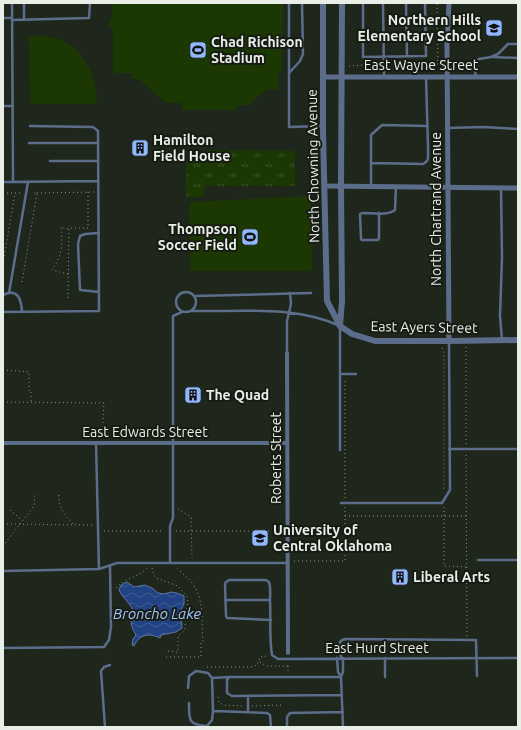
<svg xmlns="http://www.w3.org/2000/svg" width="521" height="730" viewBox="0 0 521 730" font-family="Ubuntu,sans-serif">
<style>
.grass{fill:#1b3802}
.park{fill:url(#park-tufts)}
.water{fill:url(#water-waves);stroke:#5d76a1}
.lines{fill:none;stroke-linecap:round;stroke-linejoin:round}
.path{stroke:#8d938b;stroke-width:1;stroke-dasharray:1 3;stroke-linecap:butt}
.service{stroke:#5c6d8b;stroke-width:2.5}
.pedestrian{stroke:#5c6d8b;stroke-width:4}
.minor{stroke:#5c6d8b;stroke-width:5}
.tertiary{stroke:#5c6d8b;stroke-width:6}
.labels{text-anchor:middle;stroke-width:4;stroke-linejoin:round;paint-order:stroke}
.poi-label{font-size:14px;font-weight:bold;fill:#e9eee7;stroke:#161c13;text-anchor:start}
.street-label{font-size:14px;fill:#e9eee7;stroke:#161c13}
.water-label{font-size:15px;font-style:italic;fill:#a4c4fc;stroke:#161c13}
</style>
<defs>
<pattern id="park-tufts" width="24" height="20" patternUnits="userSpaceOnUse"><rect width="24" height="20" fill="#1b3802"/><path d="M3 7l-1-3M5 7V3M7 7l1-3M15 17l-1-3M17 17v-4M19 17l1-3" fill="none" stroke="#3c5527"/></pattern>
<pattern id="water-waves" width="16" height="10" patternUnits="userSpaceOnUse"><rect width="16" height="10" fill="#214383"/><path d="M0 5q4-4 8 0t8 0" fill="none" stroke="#415e95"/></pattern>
</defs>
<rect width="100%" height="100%" fill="#1f261c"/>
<!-- grass -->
<path class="grass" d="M113 3H283L282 73H278V90L268 89 248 105H237V110H182V103H166L142 82 141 79H131L132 73H113V27H109V18H112Z
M35 36C40 37 45 36 51 37 82 43 97 75 97 104H33L30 101 29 37Z
M311 196 312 271H190L189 202Z"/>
<!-- park -->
<path class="park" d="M206 150 295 151V186H205L204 197H186V161H205Z"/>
<!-- water -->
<path class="water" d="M127 582 134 587 145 585 152 588 158 593 164 594 171 592 177 593 184 596V604L181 610 182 628 176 632 161 635 160 638C150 633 139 634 134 646L132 645 133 639 136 635C130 625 130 623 134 613 131 603 123 599 119 590L121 585Z"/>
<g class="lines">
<!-- path -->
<path class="path" d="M389 64H438L437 3
M349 66 380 64
M3 193H21
M37 193 94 192
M3 264 15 193
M68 274 52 270C62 256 63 243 61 227L68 229
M22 282 37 193H32
M68 298 69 228H88V192
M466 347V444
M442 348 444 353V490
M3 370 29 372V392H31V401
M3 402 104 403 102 438
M466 455 467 636
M59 495C58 509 65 514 73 524
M345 498V379
M345 507V516
M444 507V566L467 567
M178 509 191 517 192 558
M10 510 22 520
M3 524 92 525
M104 531H164
M176 531H282
M3 546 34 506 35 494
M294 561H345V516H466
M152 568 154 575 156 578 178 586 188 598 185 628 184 631 178 636V652L165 651
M116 588C125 578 139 577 147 568
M166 657H201V643L203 642C201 623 205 599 192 583 188 577 181 573 176 567
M260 662 266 666H288
M288 666V673
M207 667H252L257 665 260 657 267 656
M218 697 219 702 223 705 243 706
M252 706 282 705"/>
<!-- service -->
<path class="service" d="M12 3 13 182
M24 3V20
M289 3V127L323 126
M363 3V57L426 56 425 3
M383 3 384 76
M406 3 407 56
M3 18H12
M12 20 89 18 90 3
M493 57 518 58
M289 73 300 61 303 54 302 3
M475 77 476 63 479 59 491 57 498 54 508 44H518
M3 106H13
M447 128 483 127 518 129
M29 143H98
M50 161H98
M371 163 423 164 426 162 428 159V146L426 77
M3 182 98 181
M371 186V135L382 125 427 126
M501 188 502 257 500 316 502 340
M379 213V238L378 240H362L361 239 360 214 362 213C373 213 387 216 395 210L396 186
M99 233 85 234 80 236 78 244 80 290 99 292
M176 302a10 10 0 1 1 20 0a10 10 0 1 1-20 0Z
M9 293 28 182
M3 295C18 288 21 299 22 311
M195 296 311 293
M191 311C240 312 294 305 340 326V450
M3 312 99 311 98 131 93 127 30 126
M287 353V321L291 304 290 293
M340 374H356
M96 443 99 569
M449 449H518
M341 503H442L450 490 449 341
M478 560H518
M170 563V526L173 518V316L182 312
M3 571 99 569 117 563H287
M225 600H270
M271 620 227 618 226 616 225 583 229 580H266L269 582C271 588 270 594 270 601 271 618 269 637 272 655L278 659 518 658
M3 648 104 647 109 640 111 627 110 566
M337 658 338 672 341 676
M341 658 340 642 342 640 346 639 476 640 477 676
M343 658V672L341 677 343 727
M341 677H229L227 680V693L232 696 342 695
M385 677V658
M212 678 229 677
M188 688 189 676 196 671 208 673 212 678 213 711 212 720 207 726C188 725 189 720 189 703
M248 696V712
M213 711 267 713 270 715 271 727
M105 727 101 671 104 667 110 665
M287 727V717L290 713 343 712"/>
<!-- pedestrian -->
<path class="pedestrian" d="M287 353 288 653
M3 443H287"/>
<!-- minor -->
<path class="minor" d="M324 77H518
M324 186 518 188
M449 341 447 44 449 3"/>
<!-- tertiary -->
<path class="tertiary" d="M323 3V132L327 301 340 326
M340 326 342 301 341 185 342 3
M340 326 352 334 375 341H449L518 340"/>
</g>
<!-- icons -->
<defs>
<symbol id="school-square" viewBox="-11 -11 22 22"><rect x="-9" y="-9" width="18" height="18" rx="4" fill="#91b8fd" stroke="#161c13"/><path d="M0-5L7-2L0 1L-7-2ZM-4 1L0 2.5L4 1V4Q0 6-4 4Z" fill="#111"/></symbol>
<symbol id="stadium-square" viewBox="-11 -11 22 22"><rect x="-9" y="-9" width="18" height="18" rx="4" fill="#91b8fd" stroke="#161c13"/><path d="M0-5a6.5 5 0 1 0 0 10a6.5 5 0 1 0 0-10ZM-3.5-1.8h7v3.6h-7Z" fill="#111"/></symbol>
<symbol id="building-square" viewBox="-11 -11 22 22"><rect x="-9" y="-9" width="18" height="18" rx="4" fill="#91b8fd" stroke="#161c13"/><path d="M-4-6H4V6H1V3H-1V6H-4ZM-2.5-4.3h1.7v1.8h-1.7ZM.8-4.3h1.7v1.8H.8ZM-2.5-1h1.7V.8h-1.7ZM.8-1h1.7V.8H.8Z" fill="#111"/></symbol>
<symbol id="university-square" viewBox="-11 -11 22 22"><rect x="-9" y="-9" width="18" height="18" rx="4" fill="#91b8fd" stroke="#161c13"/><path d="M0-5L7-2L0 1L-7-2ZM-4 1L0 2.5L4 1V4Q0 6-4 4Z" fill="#111"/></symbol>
</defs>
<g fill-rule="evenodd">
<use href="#school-square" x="484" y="18" width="20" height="20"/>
<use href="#stadium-square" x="188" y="40" width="20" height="20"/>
<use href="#building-square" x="130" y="138" width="20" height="20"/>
<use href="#stadium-square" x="240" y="227" width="20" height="20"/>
<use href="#building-square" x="183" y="385" width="20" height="20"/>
<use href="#university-square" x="250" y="528" width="20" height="20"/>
<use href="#building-square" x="390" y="567" width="20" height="20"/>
</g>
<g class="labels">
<!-- poi labels -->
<g class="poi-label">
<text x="481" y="25" text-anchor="end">Northern Hills<tspan x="481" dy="16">Elementary School</tspan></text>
<text x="211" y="47">Chad Richison<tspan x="211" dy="16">Stadium</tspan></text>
<text x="153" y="145">Hamilton<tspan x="153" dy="16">Field House</tspan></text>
<text x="237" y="234" text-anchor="end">Thompson<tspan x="237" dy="16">Soccer Field</tspan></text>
<text x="206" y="400">The Quad</text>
<text x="273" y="535">University of<tspan x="273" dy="16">Central Oklahoma</tspan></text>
<text x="413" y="582">Liberal Arts</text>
</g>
<!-- street labels -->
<g class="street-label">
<text x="421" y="70">East Wayne Street</text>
<text transform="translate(313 166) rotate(-91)" y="5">North Chowning Avenue</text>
<text transform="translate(436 209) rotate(-90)" y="5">North Chartrand Avenue</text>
<text transform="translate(424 327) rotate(1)" y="5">East Ayers Street</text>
<text x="145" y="437">East Edwards Street</text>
<text transform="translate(276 458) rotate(-90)" y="5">Roberts Street</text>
<text x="377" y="653">East Hurd Street</text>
</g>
<!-- water labels -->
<g class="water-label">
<text x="157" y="619">Broncho Lake</text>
</g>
</g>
<!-- border -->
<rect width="521" height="730" fill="none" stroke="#e9eee7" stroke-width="8"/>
</svg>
